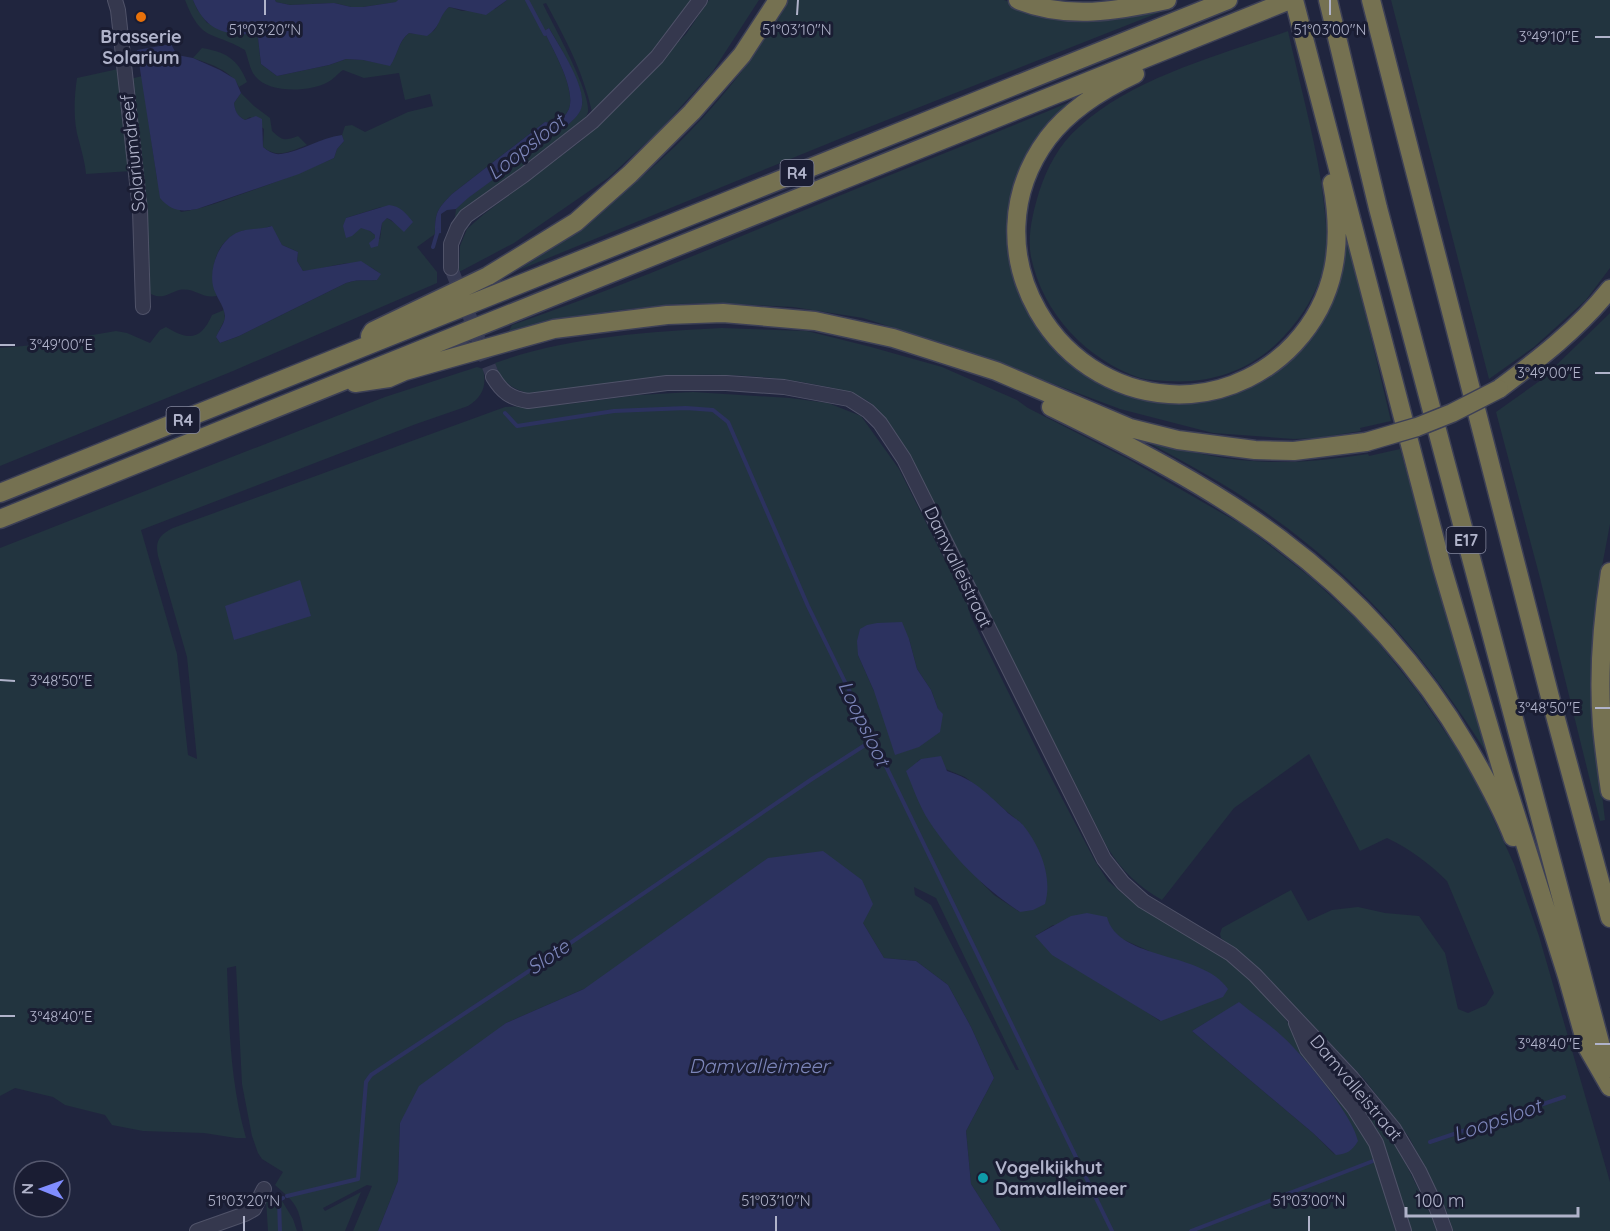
<svg xmlns="http://www.w3.org/2000/svg" width="1610" height="1231" viewBox="0 0 1610 1231" font-family="Quicksand,sans-serif">
<style>
.green{fill:#22343f;fill-rule:evenodd}
.water{fill:#2c325f}
.lines{fill:none;stroke-linecap:round;stroke-linejoin:round}
.stream{stroke:#2c325f;stroke-width:4}
.minor-tunnel{stroke:#363a53;stroke-width:14;stroke-dasharray:14 7;stroke-linecap:butt}
.minor-casing{stroke:#505369;stroke-width:16}
.highway-casing{stroke:#3d4056;stroke-width:21}
.minor{stroke:#35384e;stroke-width:14}
.highway{stroke:#757151;stroke-width:18}
.highway-bridge-casing{stroke:#3d4056;stroke-width:21;stroke-linecap:butt}
.highway-bridge{stroke:#757151;stroke-width:18}
.ticks{fill:none;stroke:#b0b3ca;stroke-width:2}
.food-dot{fill:#e8710a;stroke:#1a1d33;stroke-width:2}
.culture-dot{fill:#0f9aa8;stroke:#1a1d33;stroke-width:2}
.labels{text-anchor:middle;stroke-width:6;stroke-linejoin:round;paint-order:stroke}
.shield{fill:#1a1d33;stroke:#83869d;stroke-width:1.5}
.shield-label{font-size:16px;font-weight:bold;fill:#b0b3ca}
.poi-label{font-size:18px;font-weight:bold;fill:#b0b3ca;stroke:#1a1d33}
.street-label{font-size:18px;fill:#b0b3ca;stroke:#1a1d33}
.water-label{font-size:20px;font-style:italic;fill:#7c85b9;stroke:#1a1d33}
.ticks-label{font-size:15px;text-anchor:middle;fill:#b0b3ca;stroke:#1a1d33;stroke-width:6;stroke-linejoin:round;paint-order:stroke}
</style>
<rect width="100%" height="100%" fill="#20253e"/>
<!-- green -->
<path class="green" d="M185 0H193L197 9 207 23 255 33 258 38 261 64 277 76 329 65 346 59 363 60 390 65C398 55 398 41 409 33 446 38 430 24 449 7L462 11 495 9 507 0H693L658 46 592 112C583 71 566 40 546 3L543 4C553 25 591 92 588 112 587 115 585 119 583 121L458 220 455 217 456 209 467 198 569 124C575 118 580 113 582 105 585 88 558 43 549 28L544 31C553 50 576 88 569 109 566 115 562 119 557 124L545 122 452 194C437 209 435 213 435 234L417 247 437 272V283L233 371 0 466V348L34 345 116 331 127 333 150 343 160 330 166 327C189 341 201 340 212 315L224 310 225 319 216 337 220 343 239 336 346 283C357 279 366 281 377 280L380 274C356 252 331 270 303 271L297 261 298 252 282 245 271 226C260 231 245 228 235 234 213 246 209 275 217 296 201 299 195 287 179 290 169 293 162 300 151 294L148 285 130 79 142 76 157 179 181 212C201 209 220 202 239 195 271 184 303 172 334 158L337 149 344 141 342 135 345 126 352 125 365 132 408 112 433 106 430 94 405 100 399 73 364 78 343 70C337 74 334 79 328 82 310 92 269 94 255 76 250 70 248 58 245 50 211 30 202 43 185 0ZM381 207 396 224 387 218 382 223 380 239 375 238V235C367 228 356 224 346 218Z
M275 0H398L397 2 363 7H351L334 3 290 5 276 2Z
M709 0H759L713 71 659 131 608 178 514 243 459 272 460 246 467 229 484 214 581 141 686 34Z
M788 0H1004L1040 13 1168 9 849 135 519 270C627 197 724 116 788 0Z
M1391 0H1610V268L1586 300 1534 347 1489 379Z
M1288 31C1299 81 1313 131 1321 181 1324 205 1328 229 1326 253 1322 289 1300 322 1274 346 1244 373 1206 384 1166 381 1158 380 1148 380 1140 378 1086 359 1043 314 1031 257 1027 236 1033 212 1039 192 1047 168 1059 144 1079 127 1134 77 1218 56 1288 31Z
M202 48C226 52 238 59 247 82L239 87C231 70 210 64 193 58Z
M118 69 131 171 86 174C85 162 82 153 79 141 73 122 74 98 77 78Z
M241 93 254 106 270 118 272 131C283 141 284 141 298 136L307 145C291 151 278 159 263 147L264 129 250 117 245 120C237 116 235 112 234 103Z
M1077 99 1065 113 1012 229 1054 343 1170 399 1286 362 1344 233 1346 232 1391 421 1360 428 1361 431 1318 438 1294 439 1213 433 1120 409 977 355 863 318 793 307 715 303 678 304 610 311 509 331 512 325C619 288 724 243 829 200 911 166 994 134 1077 99Z
M1610 313V524L1600 577 1594 625V725L1605 820 1600 821 1540 578 1496 412 1541 380Z
M722 328 807 331 871 347 942 367 1017 400 1028 408 1128 459 1246 527 1309 576 1369 631 1417 691 1470 768 1514 864 1539 936 1610 1182V1231H1453L1447 1212 1409 1137 1364 1079 1270 980 1221 938 1220 934 1222 928 1291 890 1308 921 1332 910 1358 907 1385 913 1419 916 1445 953 1458 1009 1468 1013 1486 1005 1494 993 1447 881C1429 863 1410 849 1387 838L1360 851 1309 754 1234 808 1162 900C1138 886 1122 871 1107 847L912 460C900 441 889 418 872 404 855 391 833 388 812 384 760 374 701 372 648 378 609 382 570 391 531 394 512 389 501 382 495 363 567 337 645 332 722 328Z
M477 367 483 369C487 385 483 397 468 406L416 424 141 530 177 654 188 755 197 759 187 657 158 556C155 541 159 535 173 528L505 407 569 404 638 395 693 392 790 398 828 403 861 416 899 469 967 604 971 617 1045 766 1095 861 1108 881 1136 905 1221 953 1250 978 1279 1010 1369 1137 1401 1231H1001L971 1184 966 1131 994 1078 971 1027 948 985 916 961 884 958 863 923 584 989 506 1023 400 1123 398 1181 378 1231H353L372 1186 367 1185 323 1208 325 1211 361 1192 345 1231H303C298 1204 295 1203 275 1185L283 1172 262 1159 258 1153 252 1136 242 1084 236 966 227 968C229 1025 230 1082 246 1138H236L204 1133 143 1131 112 1125 105 1115 65 1105 53 1097 15 1088 0 1096V548L385 397ZM909 639 917 669 931 690 938 709 874 691 858 655ZM921 759 965 777 1022 824 1020 912 994 895 981 882 917 762ZM914 887 936 898 1019 1070H1016L931 905 915 895ZM1053 925 1109 927 1122 939 1149 951 1160 1021 1035 936ZM1239 1003 1335 1155 1313 1133 1192 1031Z
M1146 441C1191 453 1237 463 1284 462 1312 462 1340 458 1368 454L1369 456 1400 449 1488 755C1427 658 1363 581 1268 514 1230 486 1187 464 1146 441Z
M1311 1043C1337 1071 1365 1099 1387 1131 1407 1163 1422 1197 1438 1231H1407L1379 1142Z
M279 1196 293 1219 297 1231H268L266 1199Z"/>
<!-- water -->
<path class="water" d="M193 0H275L276 2 290 5 334 3 351 7H363L396 2 398 0H507L486 15 449 7C438 17 441 27 427 36L409 33C398 41 398 55 390 66L363 60 346 59 329 65 277 76 261 64 258 38 255 34C225 36 205 30 193 0Z
M549 28C559 46 585 84 582 105 581 113 574 119 569 124L468 198 456 209 447 210 441 214V233L435 234C435 213 437 209 452 194L545 122 557 124C562 119 566 115 569 109 576 88 553 50 544 31Z
M171 44 177 55 193 58 220 70 235 79 241 93 234 103C235 111 237 116 245 120L256 116 262 119 263 147C268 151 274 155 281 154 302 151 320 138 342 135L344 141 337 149 334 158 299 174 197 209C181 212 171 211 160 198L137 50Z
M389 205C400 206 406 213 413 222L404 232 391 220 387 218 382 223 378 246 371 248 369 243 375 238V235L370 231 361 228 352 236 346 238 343 226 346 218Z
M272 226 282 245 298 252 297 261 303 271 361 261 381 274 377 280C366 281 357 279 346 283L239 336 220 343 216 337C219 330 225 323 225 316 224 305 215 296 213 286 209 267 219 242 236 233 246 228 260 230 272 226Z
M300 580 311 616 234 640 225 606Z
M902 622 909 639 917 669 931 690 938 709 943 714 940 732 919 747 895 755 874 691 858 655 857 641 860 629 867 625 877 623Z
M941 756 947 771C975 780 984 791 1005 810 1010 816 1018 819 1023 825 1040 846 1053 877 1045 904L1033 910 1020 912C983 887 954 859 929 821 919 806 913 787 906 771L921 759Z
M823 851 862 880 873 904 863 923 884 958 916 961 948 985 971 1027 994 1078 966 1131 971 1184 1001 1231H378L398 1181 400 1123 419 1086 506 1023 584 989 768 858Z
M1087 913 1107 917C1118 961 1203 951 1228 989L1223 997 1161 1021 1052 955 1035 936 1071 916Z
M1239 1002C1253 1014 1270 1024 1283 1037 1303 1055 1353 1115 1358 1141 1352 1151 1347 1154 1336 1155L1313 1133 1192 1031Z"/>
<g class="lines">
<!-- stream -->
<path class="stream" d="M527 0 545 34
M433 247 438 230
M505 413 517 426 614 411 686 408 713 410 728 422 808 606 1112 1231
M1430 1142 1564 1097
M287 1196 358 1179 366 1082 371 1075 532 969 812 779 873 740
M280 1231 279 1200 283 1198
M1191 1231 1373 1161"/>
<!-- minor-tunnel -->
<path class="minor-tunnel" d="M451 268 493 377"/>
<defs>
<path id="minor" d="M115 0 118 10 140 210 143 307
M451 268V244L458 227 466 216 524 175 592 122 657 57 700 0
M493 377C502 392 510 398 528 401L667 383H726L784 387 849 399 868 411 880 423 904 459 1104 859 1123 883 1143 901 1231 954 1255 975 1352 1078 1394 1129 1419 1171 1437 1209 1445 1231
M1296 1023 1307 1049 1354 1108 1376 1143 1404 1231
M197 1231 245 1214 254 1209 264 1189"/>
<path id="highway" d="M1018 0C1068 20 1117 11 1167 0
M1294 0 1442 567 1503 774 1567 976 1587 1047 1610 1087
M1328 0 1378 208 1607 1069
M1371 0 1550 697 1610 918
M1135 74C1103 89 1070 109 1048 138 965 249 1056 403 1191 394 1230 391 1268 372 1294 344 1337 298 1343 243 1332 183
M370 336 373 331 488 276 576 222 630 174 692 112 742 55 778 0
M355 383 389 378 405 371 554 329 667 315 723 313 815 321 893 338 996 371 1130 428 1178 440 1255 450 1294 451 1366 442
M1499 389C1539 359 1578 329 1610 289
M1051 407C1129 445 1211 487 1280 539 1355 595 1420 666 1468 748 1484 776 1501 806 1513 837
M0 493 1228 0
M0 519 1290 0
M1610 572C1602 623 1598 675 1602 726 1604 748 1607 770 1610 791"/>
</defs>
<!-- minor casing -->
<use href="#minor" class="minor-casing"/>
<!-- highway casing -->
<use href="#highway" class="highway-casing"/>
<!-- minor -->
<use href="#minor" class="minor"/>
<!-- highway -->
<use href="#highway" class="highway"/>
<defs>
<path id="highway-bridge" d="M1366 442 1417 427 1452 413 1499 389"/>
</defs>
<!-- highway-bridge casing -->
<use href="#highway-bridge" class="highway-bridge-casing"/>
<!-- highway-bridge -->
<use href="#highway-bridge" class="highway-bridge"/>
</g>
<!-- ticks -->
<path class="ticks" d="M265 15V0M797 15 798 0M1330 15V0M1595 37H1610M0 345H15M1595 373H1610M0 680 15 681M1595 708H1610M0 1016H15M1595 1044H1610M244 1231V1216M776 1231V1216M1309 1231V1216"/>
<!-- markers -->
<circle class="food-dot" cx="141" cy="17" r="6"/>
<circle class="culture-dot" cx="983" cy="1178" r="6"/>
<g class="labels">
<!-- shield labels -->
<g class="shield">
<rect x="780.5" y="160" width="33" height="26" rx="4.5"/>
<rect x="166.5" y="407" width="33" height="26" rx="4.5"/>
<rect x="1446.5" y="527" width="39" height="26" rx="4.5"/>
</g>
<g class="shield-label">
<text x="797" y="179">R4</text>
<text x="183" y="426">R4</text>
<text x="1466" y="546">E17</text>
</g>
<!-- poi labels -->
<g class="poi-label">
<text x="141" y="43">Brasserie<tspan x="141" dy="21">Solarium</tspan></text>
<text x="995" y="1174" text-anchor="start">Vogelkijkhut<tspan x="995" dy="21">Damvalleimeer</tspan></text>
</g>
<!-- street labels -->
<g class="street-label">
<text transform="translate(133 153) rotate(-96)" y="6">Solariumdreef</text>
<text transform="translate(958 567) rotate(64)" y="6">Damvalleistraat</text>
<text transform="translate(1356 1088) rotate(50)" y="6">Damvalleistraat</text>
</g>
<!-- water labels -->
<g class="water-label">
<text transform="translate(526 147) rotate(-38)" y="7">Loopsloot</text>
<text transform="translate(864 723) rotate(64)" y="7">Loopsloot</text>
<text transform="translate(548 957) rotate(-34)" y="7">Slote</text>
<text x="759" y="1073">Damvalleimeer</text>
<text transform="translate(1497 1120) rotate(-19)" y="7">Loopsloot</text>
</g>
</g>
<g class="ticks-label">
<text x="265" y="35">51°03'20"N</text>
<text x="797" y="35">51°03'10"N</text>
<text x="1330" y="35">51°03'00"N</text>
<text x="1549" y="42">3°49'10"E</text>
<text x="61" y="350">3°49'00"E</text>
<text x="1549" y="378">3°49'00"E</text>
<text x="61" y="686">3°48'50"E</text>
<text x="1549" y="713">3°48'50"E</text>
<text x="61" y="1022">3°48'40"E</text>
<text x="1549" y="1049">3°48'40"E</text>
<text x="244" y="1206">51°03'20"N</text>
<text x="776" y="1206">51°03'10"N</text>
<text x="1309" y="1206">51°03'00"N</text>
</g>
<!-- north arrow -->
<g transform="translate(42 1189) rotate(271)"><circle r="28" fill="#1a1d33" stroke="#56596f" stroke-width="1.5"/>
<path d="M0-4.5L10 22L0 15L-10 22Z" fill="#808dff"/>
<text y="-9" font-size="16" font-weight="bold" text-anchor="middle" fill="#b0b3ca">N</text>
</g>
<!-- scale -->
<path d="M1406 1207v9h172v-9" fill="none" stroke="#b0b3ca" stroke-width="3"/>
<text x="1415" y="1207" font-size="18" fill="#b0b3ca" stroke="#1a1d33" stroke-width="4.5" paint-order="stroke">100 m</text>
</svg>
